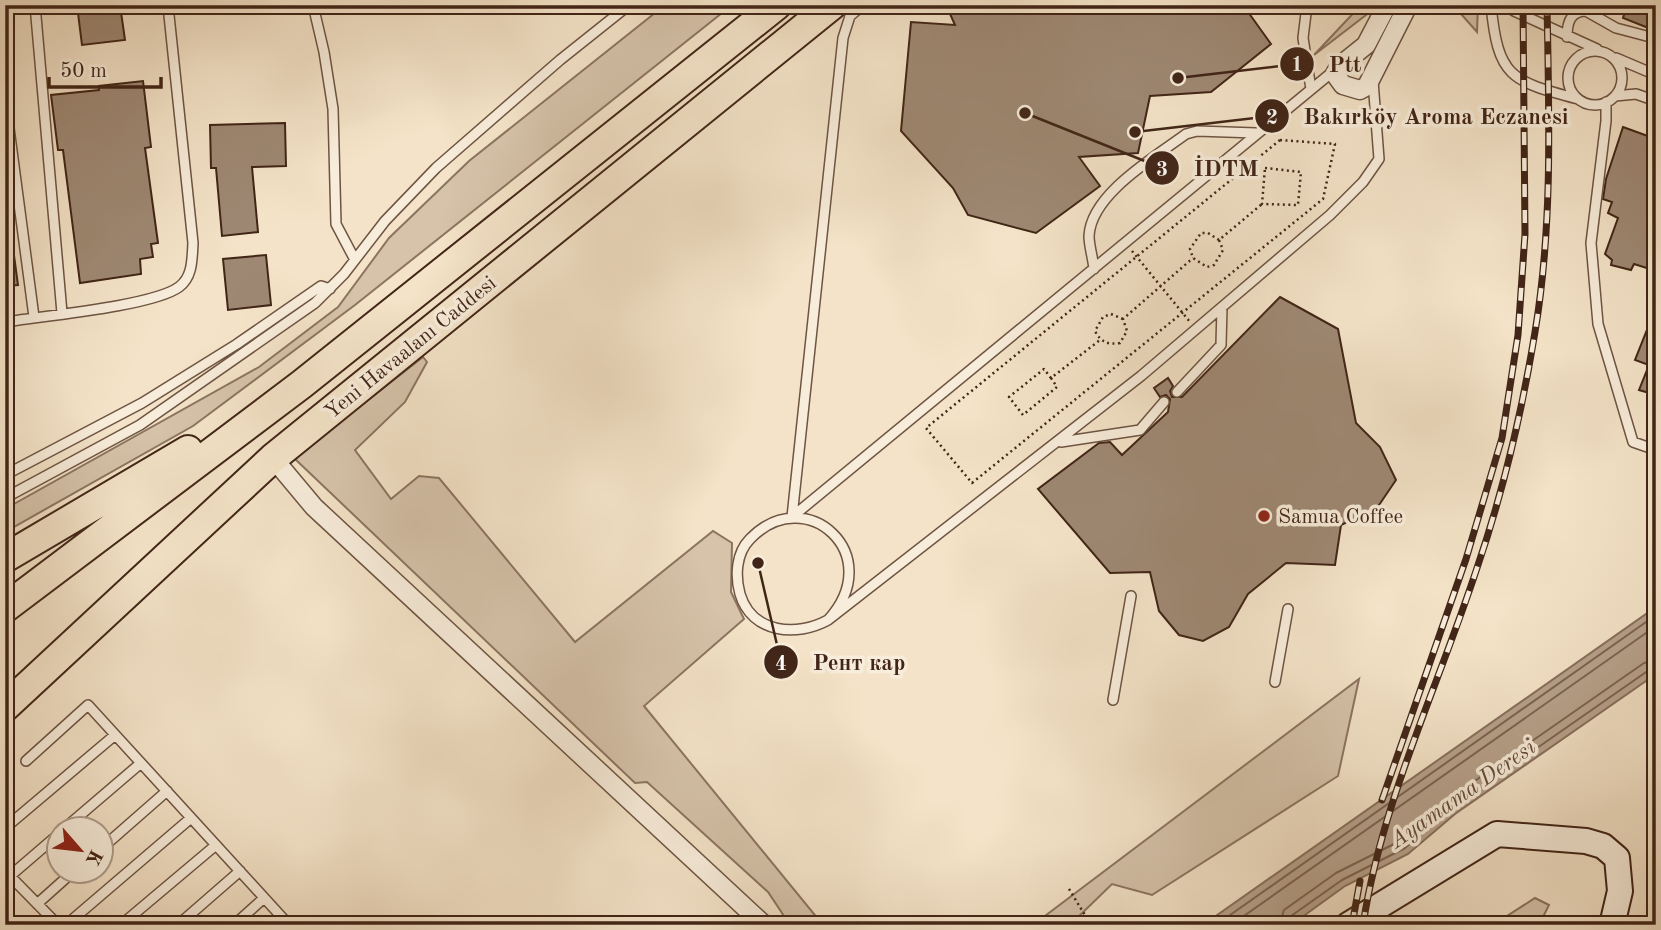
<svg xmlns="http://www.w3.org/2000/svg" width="1661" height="930" viewBox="0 0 1661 930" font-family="'Old Standard TT',serif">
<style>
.green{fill:#d6c3aa;stroke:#8c7460;stroke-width:2}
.water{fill:#b7a28c;stroke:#88705d;stroke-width:2}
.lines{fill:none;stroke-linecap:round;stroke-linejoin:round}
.shore{stroke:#7c6452;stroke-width:2}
.building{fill:#9e8873;stroke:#412517;stroke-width:2}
.lane-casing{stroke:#6e5443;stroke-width:12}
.street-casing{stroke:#6e5443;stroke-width:21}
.secondary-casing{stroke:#412517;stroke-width:28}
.primary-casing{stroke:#412517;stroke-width:32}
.path{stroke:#412517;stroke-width:2.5;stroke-dasharray:2 3.5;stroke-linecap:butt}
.lane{stroke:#f8eddb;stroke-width:9}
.street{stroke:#f8eddb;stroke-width:18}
.secondary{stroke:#f8eddb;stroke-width:24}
.primary{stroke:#f4e3c8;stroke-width:28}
.rail-casing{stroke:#412517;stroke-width:7}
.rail{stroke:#f8eddb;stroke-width:4.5;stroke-dasharray:13;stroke-linecap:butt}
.poi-dot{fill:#8f2418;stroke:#f8eddb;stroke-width:2.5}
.labels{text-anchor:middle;stroke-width:7;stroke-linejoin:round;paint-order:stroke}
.street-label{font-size:21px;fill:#412517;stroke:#f8eddb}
.poi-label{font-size:21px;fill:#412517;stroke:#f8eddb;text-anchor:start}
.water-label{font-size:23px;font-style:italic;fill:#644a3a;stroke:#f8eddb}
.leader{fill:none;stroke:#412517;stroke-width:2.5}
.callout-dot{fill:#412517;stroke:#f8eddb;stroke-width:2.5}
.mark-label{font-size:21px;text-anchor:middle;font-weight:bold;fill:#fff}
.callout-label{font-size:23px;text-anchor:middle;font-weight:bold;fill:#412517;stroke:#f8eddb;stroke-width:7;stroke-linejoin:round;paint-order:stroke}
</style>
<rect width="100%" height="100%" fill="#f4e3c8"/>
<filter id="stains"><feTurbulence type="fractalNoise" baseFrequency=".00286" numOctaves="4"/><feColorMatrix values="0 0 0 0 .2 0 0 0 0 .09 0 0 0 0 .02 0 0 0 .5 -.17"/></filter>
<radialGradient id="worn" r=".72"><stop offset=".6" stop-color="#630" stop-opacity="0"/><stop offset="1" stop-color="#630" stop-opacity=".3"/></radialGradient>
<!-- green -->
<path class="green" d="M665 5H732L355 305 193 426 5 532V509L259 367 338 307 389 238 469 161Z
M1361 5H1379L1314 55Z
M1453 5H1478L1477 32Z
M423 357 427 362 405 402 355 450 391 499 419 476 439 478 575 642 713 531 732 543 731 592 744 619 644 706 823 925H790L768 892 647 782 635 783 294 458Z
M1359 679 1338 776 1152 895 1112 884 1073 922 1075 925H1033Z
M1535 898 1549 905 1539 925H1493Z"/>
<!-- water -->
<path class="water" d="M1656 607V674L1455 814 1408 854 1345 886 1291 925H1203Z"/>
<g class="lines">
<!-- shore -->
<path class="shore" d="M1216 925 1656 615
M1231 925 1656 626
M1279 925 1284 910 1336 873 1400 841 1446 801 1644 663 1656 660
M1288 925 1291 916 1342 880 1405 848 1451 808 1649 670 1656 669"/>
</g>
<!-- building -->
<path class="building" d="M77 5H120L125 40 82 45Z
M946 5H1243L1271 44 1211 92 1150 96 1138 153 1079 157 1100 186 1036 233 968 215 953 188 901 131 911 22 955 25Z
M1627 5H1656V31L1623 18Z
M143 81 151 147 145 148 158 243 151 244 153 257 140 259 141 274 80 283 63 150H58L51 95 99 90V86Z
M285 123 286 166 252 167 258 232 222 236 216 168H211L210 125Z
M1623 127 1656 139V271L1634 264 1631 270 1611 265 1612 260 1605 254 1618 218 1608 213 1612 202 1603 199 1606 179Z
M5 248H13L18 285 5 286Z
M266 255 271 305 228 310 223 259Z
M1280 297 1338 329 1356 423 1380 447 1396 480 1377 508 1341 525 1335 565 1286 563 1248 594 1229 627 1203 641 1179 635 1159 611 1150 572 1110 573 1038 489 1099 443 1110 442 1122 455 1168 412 1170 399 1166 395 1160 397 1154 388 1168 378 1173 386 1170 391 1172 397H1182Z
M1656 307V395L1639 390 1649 365 1635 360Z"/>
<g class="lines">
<defs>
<path id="lane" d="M35 5 62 313
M313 5 324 52 333 109 336 224 355 260
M1307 5 1303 38 1311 89
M1491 5C1498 77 1510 81 1578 99
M1511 5 1514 11 1597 49
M1586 11 1616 28 1654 38
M1567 37C1567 23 1570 11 1586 11L1580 5
M1568 78a27 27 0 1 1 54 0a27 27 0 1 1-54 0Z
M1616 58 1656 75
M1615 96 1636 94 1656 101
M5 98 34 317
M1606 102V121L1591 243 1598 324 1633 442 1656 450
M1094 269C1093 258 1089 246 1089 236 1091 194 1155 157 1186 134L1197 131 1256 133
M5 322C43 316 153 306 179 287 193 277 192 258 193 243L168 6
M1177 392 1221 345 1222 307
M1061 442 1140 430 1164 402
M5 475 142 403 237 344 321 286 330 289
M5 498 140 425 315 303 344 274 385 221 436 168 560 60 629 5
M792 517 1336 69
M792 517 843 38 850 16 863 5
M828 620C888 555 806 481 750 539 736 553 735 576 740 594 752 634 797 637 828 620L1141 376 1330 215 1363 182 1379 159 1373 81
M1275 682 1288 609
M1113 700 1131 596
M26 761 88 705 289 925
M5 828 115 735
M65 828 141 763
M102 848 167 791
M5 871 58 925
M10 876 60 833
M37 904 75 870
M66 925 191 818
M121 925 216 845
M178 925 240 871
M234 925 264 898"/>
<path id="street" d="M1346 61 1366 45 1387 5
M1339 67 1335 74 1343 85 1360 90 1367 86 1408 5
M273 458 314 507 764 925"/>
<path id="secondary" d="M1348 925 1497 834 1586 841 1603 846 1617 858 1620 891 1612 925"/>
<path id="primary" d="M5 558 188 450
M5 608 302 384 777 5
M5 707 273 458 832 5"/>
</defs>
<!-- lane casing -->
<use href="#lane" class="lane-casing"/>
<!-- street casing -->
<use href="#street" class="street-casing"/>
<!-- secondary casing -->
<use href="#secondary" class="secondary-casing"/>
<!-- primary casing -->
<use href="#primary" class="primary-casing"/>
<!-- path -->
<path class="path" d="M1280 140 1335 144 1323 199 972 483 926 428Z
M1265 168 1301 172 1298 205 1262 204Z
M1219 240 1208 233H1201L1190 249 1193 258 1207 267 1214 265 1223 250 1219 240 1262 204
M1132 251 1190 322
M1123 319 1111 314 1103 317 1095 331C1101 342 1107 345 1120 343L1127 331 1123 319 1193 258
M1051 378 1044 369 1009 397 1023 415 1057 387 1051 378 1100 340
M1069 889 1091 925"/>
<!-- lane -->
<use href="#lane" class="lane"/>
<!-- street -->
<use href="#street" class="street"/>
<!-- secondary -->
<use href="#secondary" class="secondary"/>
<!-- primary -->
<use href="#primary" class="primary"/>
<defs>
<path id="rail" d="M1382 800 1466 559 1502 438 1518 335 1525 234 1523 5
M1352 925 1360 881
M1363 925C1382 800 1438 687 1477 568 1503 492 1522 412 1535 332 1553 225 1549 114 1547 5"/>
</defs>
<!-- rail casing -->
<use href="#rail" class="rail-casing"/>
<!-- rail -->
<use href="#rail" class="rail"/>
</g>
<!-- markers -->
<circle class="poi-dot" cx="1264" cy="516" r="7"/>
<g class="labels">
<!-- street labels -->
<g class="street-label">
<text transform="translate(410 347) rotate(-39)" y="7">Yeni Havaalanı Caddesi</text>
</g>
<!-- poi labels -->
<g class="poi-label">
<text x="1278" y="523">Samua Coffee</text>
</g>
<!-- water labels -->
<g class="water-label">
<text transform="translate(1462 793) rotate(-35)" y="8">Ayamama Deresi</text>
</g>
</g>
<!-- callouts -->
<path class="leader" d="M1178 78L1297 64M1135 132L1272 116M1025 113L1162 168M758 563L781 662"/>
<g class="callout-dot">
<circle cx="1178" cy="78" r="7"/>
<circle cx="1135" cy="132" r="7"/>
<circle cx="1025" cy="113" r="7"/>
<circle cx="758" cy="563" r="7"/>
<circle cx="1297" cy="64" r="18"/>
<circle cx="1272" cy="116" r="18"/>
<circle cx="1162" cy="168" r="18"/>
<circle cx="781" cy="662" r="18"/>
</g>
<g class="mark-label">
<text x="1297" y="71">1</text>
<text x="1272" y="124">2</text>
<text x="1162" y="176">3</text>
<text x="781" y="670">4</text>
</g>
<g class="callout-label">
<text x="1345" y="72">Ptt</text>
<text x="1436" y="124">Bakırköy Aroma Eczanesi</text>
<text x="1226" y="176">İDTM</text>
<text x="859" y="670">Рент кар</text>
</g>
<!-- margin -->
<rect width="1661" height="930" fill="none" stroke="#f4e3c8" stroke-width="28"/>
<rect x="7" y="7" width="1647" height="916" fill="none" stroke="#412517" stroke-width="3.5"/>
<rect x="14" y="14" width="1633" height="902" fill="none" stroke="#412517" stroke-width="2"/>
<!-- north arrow -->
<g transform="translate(80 850) rotate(118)"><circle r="33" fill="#f8eddb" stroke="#af9d8d" stroke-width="2"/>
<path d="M0-5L12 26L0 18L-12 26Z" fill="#8f2418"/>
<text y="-10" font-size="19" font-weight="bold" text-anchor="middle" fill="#412517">K</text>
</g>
<!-- scale -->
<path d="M49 77v10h112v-10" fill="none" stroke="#412517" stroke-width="3.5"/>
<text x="60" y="77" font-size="21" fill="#412517" stroke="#f8eddb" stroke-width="5" paint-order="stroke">50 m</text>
<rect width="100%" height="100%" filter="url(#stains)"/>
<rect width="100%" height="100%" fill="url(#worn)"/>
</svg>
